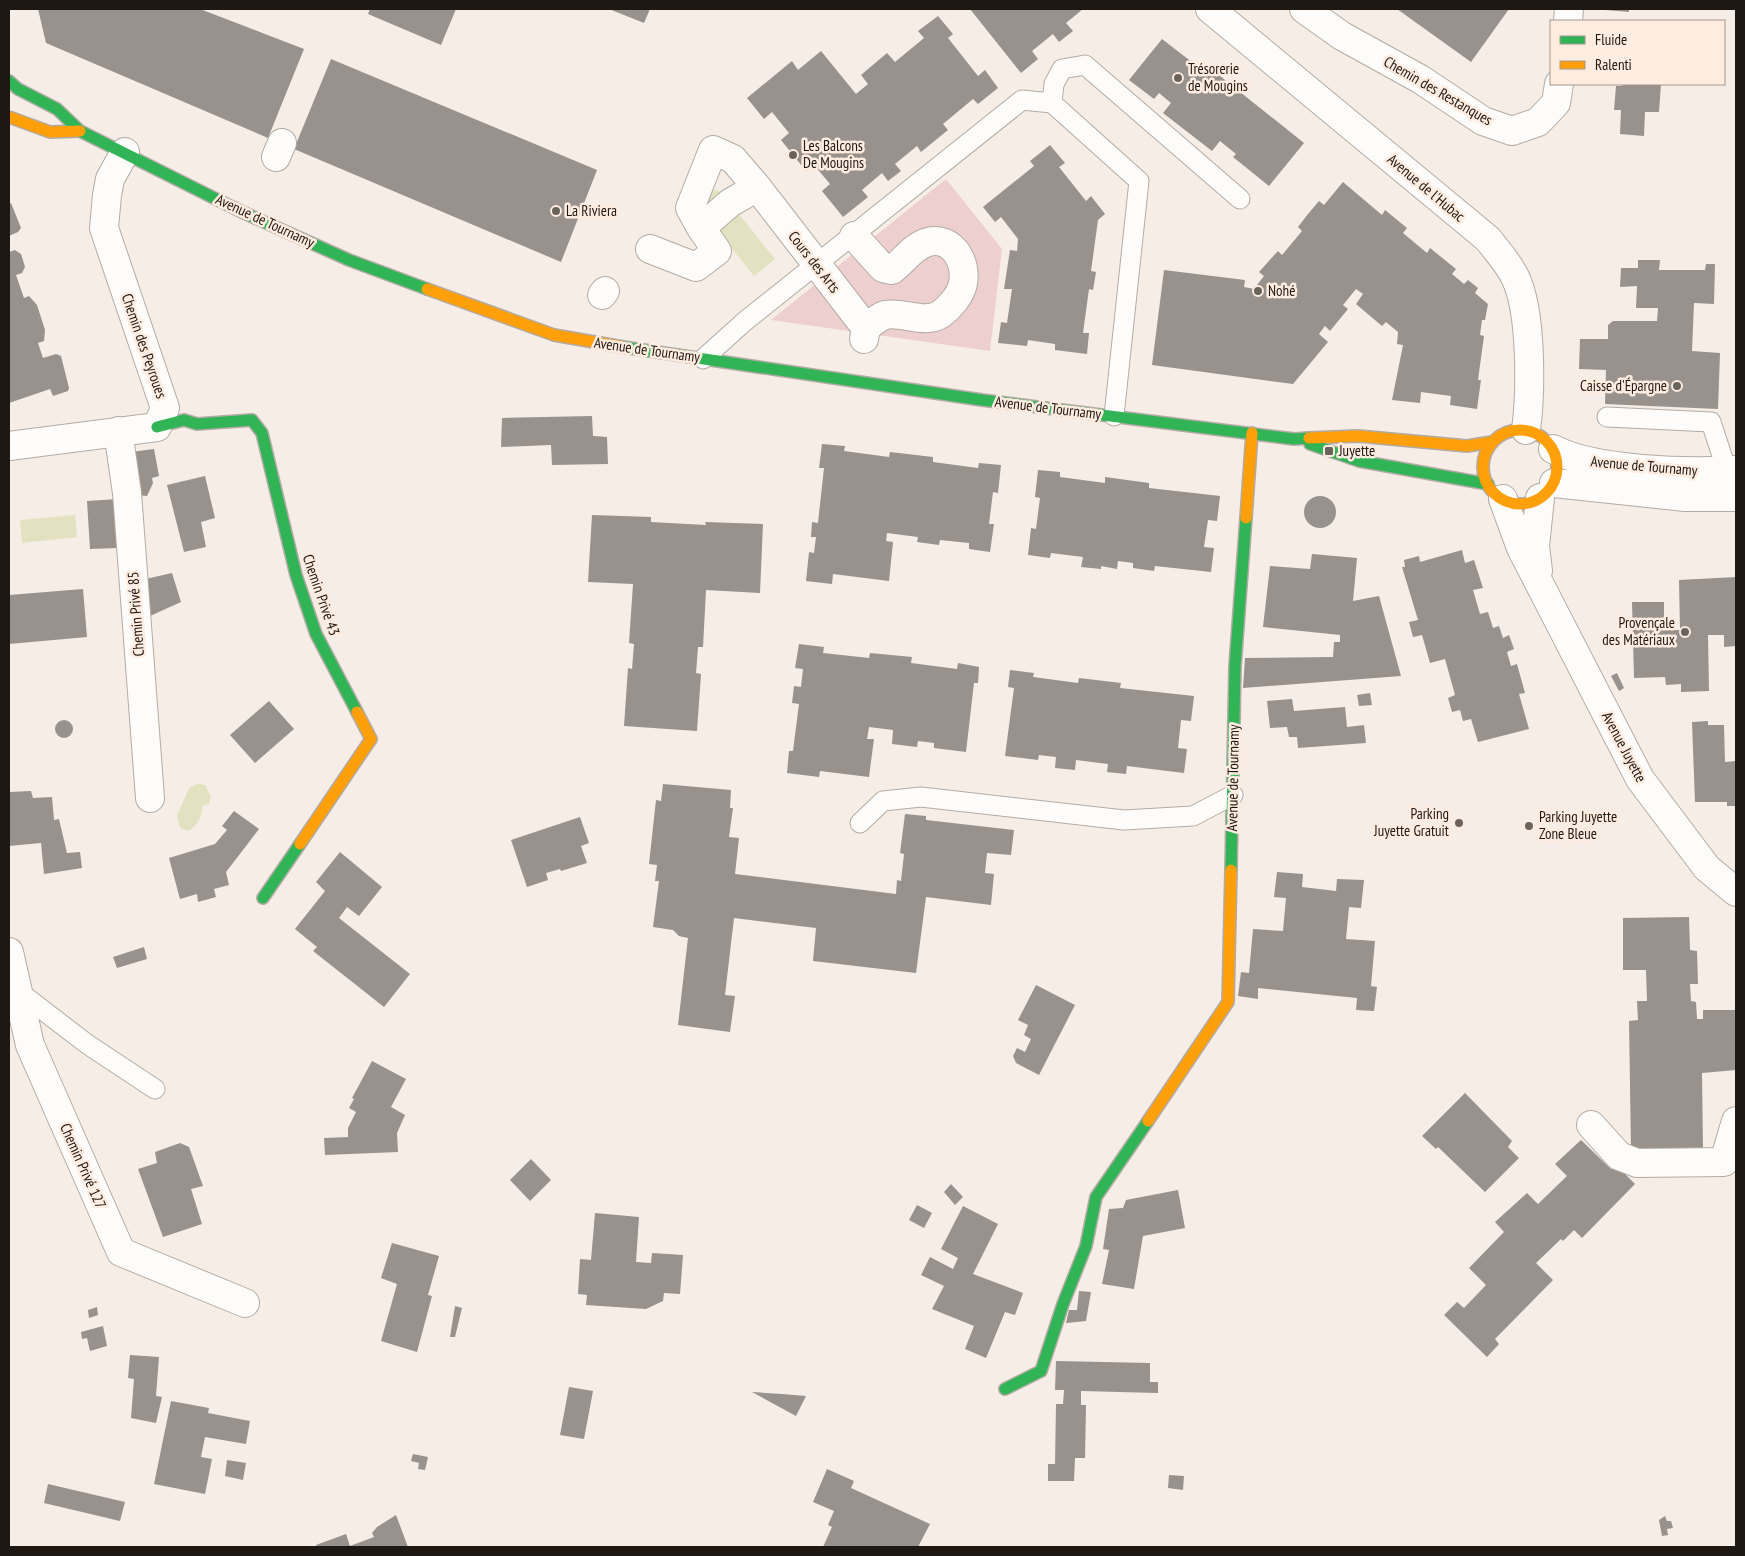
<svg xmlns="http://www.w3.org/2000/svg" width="1745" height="1556" viewBox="0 0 1745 1556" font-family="'PT Sans Narrow',sans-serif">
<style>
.green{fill:#eecfcf}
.water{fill:#e2e1c0}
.building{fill:#98918c}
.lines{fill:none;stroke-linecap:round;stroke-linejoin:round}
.lane-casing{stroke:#b2aba5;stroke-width:21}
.street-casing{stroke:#b2aba5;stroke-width:30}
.fast-casing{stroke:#b2aba5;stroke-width:14}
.slow-casing{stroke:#b2aba5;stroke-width:14}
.lane{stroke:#fefcfb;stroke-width:19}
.street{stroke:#fefcfb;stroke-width:28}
.fast{stroke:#30b455;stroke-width:11}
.slow{stroke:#ff9f0a;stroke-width:11}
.poi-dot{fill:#6a635c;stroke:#fdecdf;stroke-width:2}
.labels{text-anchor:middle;stroke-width:5;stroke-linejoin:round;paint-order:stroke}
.poi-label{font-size:15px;fill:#1f1812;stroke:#fdecdf;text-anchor:start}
.street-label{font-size:15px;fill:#1f1812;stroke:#fdecdf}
</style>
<rect width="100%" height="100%" fill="#f6ede6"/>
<!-- green -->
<path class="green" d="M946 179 1002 249 990 351 771 320Z"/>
<!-- water -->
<path class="water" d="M707 187 721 192 775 259 754 276 698 207Z
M75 515 77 537 22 543 20 520Z
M197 784 205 785 211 796 209 804 202 806C202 818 198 825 188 831L180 828 177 816 189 788Z"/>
<!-- building -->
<path class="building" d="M38 9H200L304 49 268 138 46 43Z
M370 9H456L441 45 368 14Z
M609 9H650L644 23Z
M970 9H1083L1066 23 1073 31 1059 42 1053 34 1032 51 1038 59 1021 73Z
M1397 9H1509L1471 62Z
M1605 9H1629V12L1605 10Z
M938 16 953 34 948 38 978 76 985 70 998 88 978 104 973 99 943 124 948 130 921 152 917 146 895 164 901 171 888 181 882 173 862 190 868 197 843 217 822 191 830 184 814 165 806 171 781 140 789 133 772 112 764 119 747 98 792 61 798 70 821 51 856 94 868 84 861 75 887 53 895 62 924 38 918 31Z
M1162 39 1206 73 1210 68 1304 143 1269 186 1233 157 1236 154 1220 141 1212 151 1163 113 1171 103 1159 93 1154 99 1129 80Z
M331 59 597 170 561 262 294 149Z
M1623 84H1661L1659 112H1645L1644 136 1620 134 1621 110H1614L1616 86H1622Z
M1050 145 1065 163 1059 167 1086 201 1091 196 1105 214 1098 220 1091 271 1096 272 1093 290 1089 289 1083 333H1089L1087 354 1055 350V344L1028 340 1027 346 998 343 1001 322 1007 323 1012 289H1004L1010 250 1017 251 1018 239 1001 217 995 222 983 207 1034 166 1030 161Z
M1343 182 1382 215 1385 210 1407 228 1403 233 1427 253 1430 248 1456 269 1452 274 1464 284 1468 280 1478 288 1475 293 1488 304 1485 320H1482L1480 335 1484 336 1478 380H1481L1477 409 1450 405 1451 396 1421 392 1420 403 1392 400 1403 345 1397 344 1398 332 1386 322 1382 326 1356 304 1363 294 1356 289 1343 305 1348 309 1330 331 1325 326 1319 334 1328 342 1293 384 1152 365 1164 270 1245 280 1244 287 1254 289 1264 276 1259 272 1268 262 1278 251 1282 255 1302 231 1298 227 1308 214 1319 201 1324 205Z
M11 203 21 228 18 232 9 236V204Z
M15 250 21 254 25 267 22 273 16 275 24 298 29 296 37 305 45 330 44 341 38 343 43 358 56 354 61 356 69 388 68 391 53 396 50 389 9 403V252Z
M1638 260H1660L1659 270H1705L1706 264H1715L1714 304 1694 303 1692 351 1720 353 1718 409 1605 404 1606 370 1579 369 1580 339H1608V325L1613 321H1657L1658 308H1636L1637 286 1620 287 1621 268H1638Z
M592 416 593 436 607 437 608 464 552 465 551 445 501 447 502 418Z
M822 444 845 446 844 451 889 457 890 452 933 457V462L978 468 979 463 1001 465 998 493 993 492 989 524H994L990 552 969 549V543L940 540 939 545 917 542 918 537 887 533 886 541 893 542 889 581 833 574 832 584 806 581 809 552 814 553 816 537H811L812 522 818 523 824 468H819Z
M154 449 159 476 152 478 153 483 147 496 137 495 131 452Z
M1038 470 1060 472V477L1105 483V477L1149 483V488L1220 496 1217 521 1208 520 1204 547 1214 548 1211 572 1155 566 1154 571 1133 568V563L1118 561 1117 569 1101 566V569L1081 567 1083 557 1051 553 1050 558 1028 555 1031 528 1036 529 1040 498 1035 497Z
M205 476 215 518 201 522 206 547 184 552 167 485Z
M1304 512a16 16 0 1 1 32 0a16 16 0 1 1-32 0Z
M118 499 117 548 90 549 87 501Z
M592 515 651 517V522L706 525 705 522 763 524 760 593 706 590 703 647H698L696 673 701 674 697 731 624 726 628 668 632 669 634 644 629 643 633 584 588 582Z
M1462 550 1465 563 1474 560 1483 588 1473 590 1480 614 1488 612 1493 628 1499 626 1503 638 1509 635 1514 649 1507 652 1511 666 1517 664 1525 693 1519 694 1529 729 1478 742 1471 719 1463 721 1460 710 1452 712 1448 698 1455 695 1445 659 1430 663 1422 635 1413 637 1409 622 1418 620 1402 567H1405L1404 560 1419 556 1420 562Z
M1312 554 1357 558 1353 601 1379 596 1401 676 1243 688 1245 658 1333 657 1334 642H1340V635L1263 627 1270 566 1310 569Z
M172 573 181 602 150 616 141 580Z
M1736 577V646L1724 647V635H1708L1709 691 1681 692V684L1666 685 1665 677 1634 678 1632 602H1664V630H1680L1679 580Z
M83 589 87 637 9 644V595Z
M799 644 824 647 823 653 869 658 870 653 912 657 911 663 957 669 958 663 979 667 978 683H974L966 752 934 748V743L918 741 917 747 892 744 893 730 869 727 867 739H874L869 777 820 771 819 777 787 773 789 751H793L799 704 792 703 794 686 801 687 803 669 795 668Z
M1010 670 1034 673 1033 677 1078 683 1079 678 1121 683 1120 688 1194 696 1191 721 1181 720 1178 748 1187 749 1184 773 1127 766 1126 774 1107 772 1108 764 1076 760 1075 770 1055 768 1056 757 1039 755 1038 760 1005 756 1014 688 1008 687Z
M1617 673 1624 688 1619 691 1611 676Z
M1370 693 1372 705 1359 706 1357 695Z
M1292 699 1294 711 1345 707 1347 727 1364 725 1366 743 1298 748 1297 737H1289L1287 727 1270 728 1267 701Z
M269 701 294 729 255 763 230 735Z
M55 729a9 9 0 1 1 18 0a9 9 0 1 1-18 0Z
M1708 721V725H1724L1725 762 1736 761V806H1727V802H1695L1692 722Z
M663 784 731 790 730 808H733L729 837 739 838 735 874 896 894 897 880 901 881 904 854 900 853 905 814 926 816V820L1014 830 1011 855 987 853 985 873 994 874 991 905 926 897 916 973 813 961 816 928 734 918 725 995 735 996 730 1032 678 1025 688 938 679 936 673 930 653 927 659 881H655L657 865 649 864 656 800 661 801Z
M31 791 33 798 52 797 54 820 59 819 67 853 80 852 82 868 44 874 41 843 9 846V792Z
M234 811 259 829 226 872 229 885 214 889 216 897 198 902 197 894 180 899 169 858 215 844 227 830 222 826Z
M580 817 589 843 581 846 587 863 561 871 560 869 546 873 548 880 527 887 511 840Z
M340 852 382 887 359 916 347 907 339 918 410 974 384 1007 313 951 317 947 295 929 325 891 316 882Z
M1277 872 1303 874 1302 887 1336 891 1337 879 1364 880 1361 908 1349 907 1346 939 1375 941 1371 986 1377 987 1374 1011 1356 1010 1357 998 1258 988V999L1238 996 1241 972 1249 973 1253 929 1283 931 1286 898 1274 897Z
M1689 917 1690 950 1697 951 1698 984H1690L1691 1001 1696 1002 1697 1019H1703V1010H1736V1070L1702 1073 1703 1149H1631L1629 1021 1638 1020 1637 1001H1647L1646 970H1623V918Z
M144 947 147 959 117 968 113 957Z
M1036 985 1075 1005 1039 1075 1016 1063 1013 1056 1017 1048 1025 1052 1031 1039 1024 1035 1028 1025 1018 1020Z
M372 1061 406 1079 391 1107 405 1115 397 1133 398 1152 325 1155 324 1138 348 1137V1128L356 1112 349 1108 354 1099 352 1098Z
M1465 1093 1512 1141 1508 1147 1519 1158 1485 1192 1438 1147 1436 1149 1422 1136Z
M1581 1140 1611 1169 1616 1165 1635 1184 1582 1238 1574 1230 1563 1241 1561 1239 1536 1263 1553 1280 1495 1339 1499 1344 1487 1357 1444 1315 1457 1302 1464 1308 1486 1285 1469 1268 1504 1232 1495 1222 1527 1193 1538 1204 1567 1176 1555 1164Z
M180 1143 189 1147 203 1186 191 1189 202 1224 163 1237 138 1169 157 1163 155 1152Z
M531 1159 551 1180 530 1201 510 1180Z
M951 1184 963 1197 955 1205 944 1192Z
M1178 1190 1185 1228 1143 1236 1134 1289 1102 1284 1109 1250 1103 1249 1109 1209 1123 1208 1126 1200Z
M917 1205 932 1213 924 1228 909 1220Z
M963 1206 998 1224 973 1274 1023 1293 1015 1315 1005 1312 986 1358 965 1349 974 1326 932 1309 944 1286 921 1275 930 1257 953 1269 958 1258 941 1249Z
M595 1213 639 1217 636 1262 651 1263 652 1253 683 1255 680 1294 664 1293 663 1301 646 1309 586 1305 587 1295 578 1294 580 1259 591 1260Z
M392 1243 439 1256 428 1295 432 1296 417 1352 381 1341 397 1284 381 1278Z
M1079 1291 1091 1292 1086 1321 1066 1323 1069 1310H1077Z
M455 1306 462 1308 455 1337H450Z
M97 1307 98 1315 89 1318 88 1310Z
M103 1326 107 1346 90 1351 87 1338 82 1339 81 1332Z
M130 1355 159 1357 156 1396 162 1397 156 1423 131 1418 134 1379 128 1378Z
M1056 1361 1150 1363V1382H1158V1393L1081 1391V1405H1086L1085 1458H1075L1074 1481H1048V1464H1055L1056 1404H1063L1064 1390H1055Z
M569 1387 593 1391 584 1439 560 1435Z
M752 1392 782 1394 806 1396 796 1416Z
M171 1401 209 1408 208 1413 250 1421 246 1444 205 1437 201 1457 212 1459 205 1494 154 1484Z
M413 1454 428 1457 425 1470 418 1469 419 1463 411 1461Z
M227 1460 246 1463 243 1480 225 1476Z
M827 1469 854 1481 851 1488 930 1524 918 1547H823L832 1527 828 1525 834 1511 813 1502Z
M1169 1475 1184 1476 1183 1490 1168 1488Z
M48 1484 125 1502 120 1521 44 1503Z
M396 1515 408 1547H317L316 1545 346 1534 350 1546 374 1537 372 1533 377 1527Z
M1665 1516 1667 1521H1671L1673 1528 1667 1529 1668 1535 1662 1536 1659 1520Z"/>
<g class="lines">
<defs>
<path id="lane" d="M1052 103 1054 84 1062 69 1085 65 1240 199
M703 359 744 322 1022 100 1052 103 1139 181 1114 416
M1607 417 1711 422 1727 471
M860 823 883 801 921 797 1124 820 1193 816 1233 795
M18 991 87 1044 155 1089"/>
<path id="street" d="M1210 9 1488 239C1497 251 1509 264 1515 277 1532 311 1531 392 1526 430
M1304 9 1342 36 1420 79 1483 121 1512 131 1538 122 1556 103 1559 84
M1568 21 1569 9
M276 157 282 143
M701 228 690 208 713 150 733 159 757 187
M854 236 883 268 892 270C904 261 913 246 928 242 952 236 967 261 963 283 961 295 950 307 941 314 924 325 903 311 885 315 878 317 871 324 866 328
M650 249 696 267 717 251 701 228 730 203 757 187 866 328 864 339
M602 295 605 291
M118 431 127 493 150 798
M9 446 157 427 165 408 104 228 107 195 110 179 125 152
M1553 449C1595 471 1688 473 1736 470
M1554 483 1685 497H1736
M1503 499 1521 548 1640 779 1707 868 1736 892
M1538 571 1535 546 1540 498
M9 952 30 1045 121 1252 245 1303
M1591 1125 1619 1156 1637 1163 1724 1162 1736 1121"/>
<path id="fast" d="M9 81 18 89 57 109 80 131 242 212 349 260 427 289
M623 347 982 400 1294 439 1309 438
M157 427 184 420 197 424 252 420 262 433 296 575 316 634 357 712
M1310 444 1359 461 1488 484
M1231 870 1235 666 1246 518
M263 898 300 844
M1005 1389 1041 1371 1063 1304 1086 1246 1096 1197 1148 1121"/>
<path id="slow" d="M9 117 50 132 80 131
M427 289 554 335 623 347
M1483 467a37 37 0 1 1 74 0a37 37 0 1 1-74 0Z
M1309 438 1358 436 1467 446 1492 442
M1246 518 1252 433
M300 844 371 739 357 712
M1148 1121 1228 1002 1231 870"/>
</defs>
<!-- lane casing -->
<use href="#lane" class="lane-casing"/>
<!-- street casing -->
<use href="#street" class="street-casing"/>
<!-- fast casing -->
<use href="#fast" class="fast-casing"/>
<!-- slow casing -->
<use href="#slow" class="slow-casing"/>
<!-- lane -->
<use href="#lane" class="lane"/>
<!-- street -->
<use href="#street" class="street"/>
<!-- fast -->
<use href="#fast" class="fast"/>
<!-- slow -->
<use href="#slow" class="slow"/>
</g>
<!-- markers -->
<g class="poi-dot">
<circle cx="1178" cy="78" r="5"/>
<circle cx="793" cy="155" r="5"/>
<circle cx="556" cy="211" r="5"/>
<circle cx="1258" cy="291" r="5"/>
<circle cx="1677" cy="386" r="5"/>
<rect x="1324" y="446" width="10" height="10" rx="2.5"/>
<circle cx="1685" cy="632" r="5"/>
<circle cx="1459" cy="823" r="5"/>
<circle cx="1529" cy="826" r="5"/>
</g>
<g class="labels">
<!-- poi labels -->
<g class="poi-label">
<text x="1188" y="74">Trésorerie<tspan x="1188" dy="17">de Mougins</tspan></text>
<text x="803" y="151">Les Balcons<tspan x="803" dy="17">De Mougins</tspan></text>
<text x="566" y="216">La Riviera</text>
<text x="1268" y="296">Nohé</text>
<text x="1667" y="391" text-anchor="end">Caisse d'Épargne</text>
<text x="1339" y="456">Juyette</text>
<text x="1675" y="628" text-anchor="end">Provençale<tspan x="1675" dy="17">des Matériaux</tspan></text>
<text x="1449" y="819" text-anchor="end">Parking<tspan x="1449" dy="17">Juyette Gratuit</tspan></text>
<text x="1539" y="822">Parking Juyette<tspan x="1539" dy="17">Zone Bleue</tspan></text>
</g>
<!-- street labels -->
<g class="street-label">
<text transform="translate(1438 91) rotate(30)" y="5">Chemin des Restanques</text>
<text transform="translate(1426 188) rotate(40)" y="5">Avenue de l'Hubac</text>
<text transform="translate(265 221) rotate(25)" y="5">Avenue de Tournamy</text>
<text transform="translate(814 262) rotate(52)" y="5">Cours des Arts</text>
<text transform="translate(144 346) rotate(71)" y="5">Chemin des Peyroues</text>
<text transform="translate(647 350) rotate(8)" y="5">Avenue de Tournamy</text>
<text transform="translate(1048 408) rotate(7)" y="5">Avenue de Tournamy</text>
<text transform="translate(1644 466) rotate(5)" y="5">Avenue de Tournamy</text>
<text transform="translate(321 595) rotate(71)" y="5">Chemin Privé 43</text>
<text transform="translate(136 614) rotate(-94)" y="5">Chemin Privé 85</text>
<text transform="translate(1624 747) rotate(62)" y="5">Avenue Juyette</text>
<text transform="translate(1233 778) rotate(-89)" y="5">Avenue de Tournamy</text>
<text transform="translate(83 1166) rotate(66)" y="5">Chemin Privé 127</text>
</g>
</g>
<!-- border -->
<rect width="1745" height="1556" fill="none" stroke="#1f1812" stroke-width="20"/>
<!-- legend -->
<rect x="1550" y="20" width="175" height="65" fill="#fdecdf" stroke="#a4978d"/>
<rect x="1560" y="36" width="25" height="8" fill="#30b455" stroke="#a4978d"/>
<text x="1595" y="45" font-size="15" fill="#1f1812">Fluide</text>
<rect x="1560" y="61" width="25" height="8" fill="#ff9f0a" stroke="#a4978d"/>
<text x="1595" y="70" font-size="15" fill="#1f1812">Ralenti</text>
</svg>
